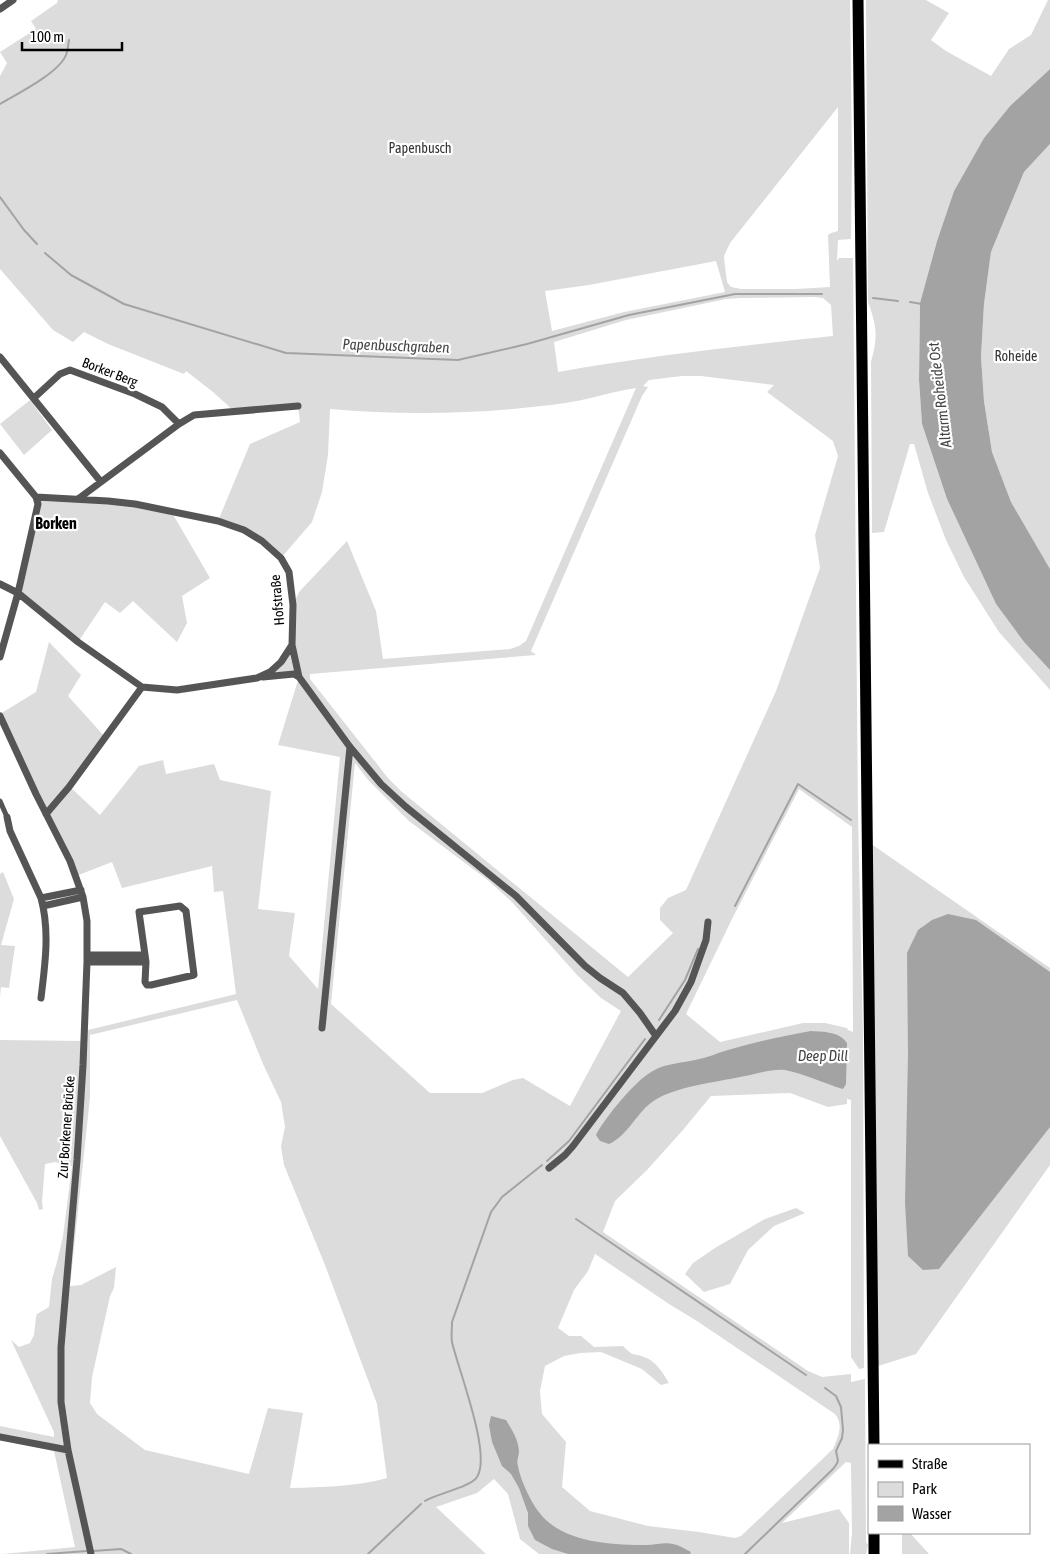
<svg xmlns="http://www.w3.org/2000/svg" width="1050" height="1554" viewBox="0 0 1050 1554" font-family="'Asap Condensed',sans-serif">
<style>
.green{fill:#dcdcdc;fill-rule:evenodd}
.water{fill:#a3a3a3}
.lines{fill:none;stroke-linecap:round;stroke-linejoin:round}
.stream{stroke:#a3a3a3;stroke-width:2}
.pedestrian{stroke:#555;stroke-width:5}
.minor{stroke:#555;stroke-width:7}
.primary{stroke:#000;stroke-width:11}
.labels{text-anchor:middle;stroke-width:4.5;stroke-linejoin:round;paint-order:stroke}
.park-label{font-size:14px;fill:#333;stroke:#fff}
.street-label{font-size:14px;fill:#000;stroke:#fff}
.water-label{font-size:15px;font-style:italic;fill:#444;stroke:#fff}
.quarter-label{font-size:16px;font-weight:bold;fill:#000;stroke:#fff}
</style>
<rect width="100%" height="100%" fill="#fff"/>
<!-- green -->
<path class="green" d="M58 0H850L852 157 851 239 838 240 837 261 839 258H853L858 815 863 1036 864 1368 859 1369 851 1357V1100L847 1099V1104L828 1107 790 1093 711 1096 683 1130 647 1170 615 1201 603 1232 808 1371 822 1377 851 1374V1382L865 1379 866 1542 868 1545 866 1554H850L852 1533 851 1463 846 1462 782 1523 839 1509 849 1523V1554H539L520 1539 508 1494 494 1479 477 1493 436 1507 486 1554H3L75 1547 54 1451 0 1440V1426L54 1437V1432L11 1340 19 1347 30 1343 34 1335 36 1317 37 1314 49 1307 52 1279 57 1262 63 1236 72 1166 55 1162 45 1164 42 1202 43 1209 39 1210 37 1203 0 1136V1040L84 1041V1031L236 994 223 891 214 892 212 866 122 888 112 862 76 876 0 714 36 692 49 642 81 675 68 696 105 737 69 786 100 815 139 766 163 760 166 774 214 764 220 780 271 791 258 909 295 913 289 956 318 989 340 757 278 745 299 677 257 678 270 672 292 645 293 605 299 592 347 541 376 611 383 659 510 649 519 646 526 641 636 388C613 391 589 400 565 403 487 414 408 416 330 409L328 455 322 492 312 522 281 558 262 541 218 521 250 444 300 422 298 406 235 412 213 392 186 371 184 374 108 344 84 332 73 342 53 330 0 269V76L7 63 0 52 36 29 31 21 57 3ZM838 107V231L831 233 828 235 830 287 796 289H741L731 287 727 282 725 267 724 256 730 243ZM716 261 725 292 624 312 552 331 545 291 589 285ZM815 297 823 298 831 305 833 336C741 346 649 356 558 372L554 342 626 320 726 299 741 298ZM682 376H701L774 385 767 392 833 441 838 456 815 535 820 568 776 691 686 890 668 898 660 908V920L673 933 628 977 402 792 388 778 310 679V674L536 655 531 651 642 396 648 387 643 386 649 380ZM355 763 369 781 409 821 489 881 512 902 577 975 601 998 621 1011 570 1106 523 1078 513 1080 482 1093H430L331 1004ZM799 789 852 827 853 1032 848 1030 847 1028 825 1023H803L720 1042 686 1014 732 919ZM237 1000 263 1064 281 1102 285 1127 281 1146 284 1165 325 1265 377 1404 387 1478C355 1487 323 1487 290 1488L303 1413 268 1408 249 1474 145 1450 97 1414 90 1403 92 1377 110 1296 114 1288 116 1267 81 1285 70 1286 90 1097V1035ZM595 1254 669 1304 697 1321 835 1414C844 1425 838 1437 833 1449L741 1536 735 1538 699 1532 648 1526 590 1511 562 1487 566 1442 542 1414 540 1391 545 1366 564 1356 580 1353 601 1352 642 1369 661 1385 669 1383C663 1373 656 1361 644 1357 631 1352 635 1358 623 1346L594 1347 581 1336H569L558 1328 574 1290 588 1271Z
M866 0H926L949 13 931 40 946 51 991 76 1009 49 1031 35 1048 0H1050V69L1010 106 984 138 954 191 937 241 920 303 919 380 922 424 947 499 996 604 1024 642 1050 670V690L999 632 964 577 946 540 928 493 914 444H910L884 532 872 533 871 362C878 336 877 327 868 302Z
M1050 144V569L1011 502 992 452 984 401 981 357 984 304 991 252 1024 172Z
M30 400 52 430 24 455 0 424Z
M36 497 108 501 171 511 210 578 182 596 187 623 177 642 133 601 120 613 105 602 78 642 18 593Z
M867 841 1050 968V1165L916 1354 872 1368Z
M3 872 14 899 1 945 15 946 9 988 1 987 0 997V874Z
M796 1208 805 1213 774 1226 748 1250 730 1284 704 1292 685 1274 693 1263 715 1248 765 1219Z
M902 1533H910L929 1554H902Z"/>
<!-- water -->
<path class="water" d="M1050 69V144L1024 172 991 252 984 304 981 357 984 401 992 452 1011 502 1050 569V670L1024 642 996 604 947 499 922 424 919 380 920 303 937 241 954 191 984 138 1010 106Z
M948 914 976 920 1050 972V1127L939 1269 923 1270 908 1256 905 1202 908 1054 907 953 918 930 932 920Z
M811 1031C823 1032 839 1031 847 1043L846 1084 843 1089C823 1083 805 1074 785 1070 773 1068 752 1075 740 1077 716 1082 675 1087 655 1100 637 1111 629 1135 609 1144L600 1141 596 1135C604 1119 633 1084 648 1074 663 1063 678 1064 695 1060 707 1058 717 1053 728 1050 755 1042 783 1036 811 1031Z
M491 1416 506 1420C512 1430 518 1439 519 1451 519 1456 516 1461 518 1466 520 1479 530 1500 538 1511 561 1543 611 1545 647 1545 655 1545 665 1542 673 1544 679 1545 685 1549 691 1552L690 1554H568L552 1549 535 1540 528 1526V1513L519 1488 511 1474 502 1466 492 1442 489 1425Z"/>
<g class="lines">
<!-- stream -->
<path class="stream" d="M0 104C17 94 59 73 66 55 68 51 68 45 69 40
M0 197 24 230 37 244
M45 253 71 275 124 304 286 353 458 360 527 344 629 315 735 294H822
M873 298 898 301
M910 302 922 304
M735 906 798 784 851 820
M659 1020 685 980 698 949
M547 1161 569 1141 645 1039
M576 1219 806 1375
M425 1501C436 1494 471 1487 477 1477 492 1454 458 1369 452 1342 451 1336 452 1329 452 1322L491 1212 502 1197 542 1165
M93 1551 121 1549 131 1554
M47 1554 87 1551
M368 1554 421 1504
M745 1554 833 1469C840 1460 838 1462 836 1451L842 1438 843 1430 841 1407 836 1396 825 1388"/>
<!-- pedestrian -->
<path class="pedestrian" d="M0 801 7 817"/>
<!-- minor -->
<path class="minor" d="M0 9 13 0
M0 357 101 482
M34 398 60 374 70 370 135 394 162 407 179 424
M0 453 36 497 38 504 18 593 0 657
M78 499 179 424 194 415 298 406
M0 584 18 593 78 642 142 687 177 690 257 678 270 672 281 662 292 645 293 605 289 572 281 558 262 541 244 530 218 521 135 504 108 501 36 497
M292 645 299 677 350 747 381 784 406 807 516 896 585 966 600 978 623 993 640 1013 656 1036
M263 677 294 674 299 677
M0 716 36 794 70 861 83 897 87 921V962L83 1065 77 1160 61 1347V1402L68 1450 91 1554
M46 814 69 787 142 687
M7 817 10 831 41 898C50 931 45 965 41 998
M41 898 81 890
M43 906 83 897
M180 906 186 911 194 975 151 985H147L145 982 146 962 139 912Z
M87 955H145
M87 962H146
M322 1028 350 747
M549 1168 565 1155 573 1146 675 1011 691 982 706 940 708 922
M0 1437 68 1450"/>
<!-- primary -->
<path class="primary" d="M858 0 874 1445
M874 1554V1533"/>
</g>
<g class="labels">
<!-- park labels -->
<g class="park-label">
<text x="420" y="153">Papenbusch</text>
<text x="1016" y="361">Roheide</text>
</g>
<!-- street labels -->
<g class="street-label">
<text transform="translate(110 372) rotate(21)" y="5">Borker Berg</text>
<text transform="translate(277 600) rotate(-95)" y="5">Hofstraße</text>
<text transform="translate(66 1127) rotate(-86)" y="5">Zur Borkener Brücke</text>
</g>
<!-- water labels -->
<g class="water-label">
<text transform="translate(396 346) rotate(2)" y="5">Papenbuschgraben</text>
<text transform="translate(940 395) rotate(-97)" y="5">Altarm Roheide Ost</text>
<text x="823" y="1061">Deep Dill</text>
</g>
<!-- quarter labels -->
<g class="quarter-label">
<text x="56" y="529">Borken</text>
</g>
</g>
<!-- legend -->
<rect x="868" y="1444" width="162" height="90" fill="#ffffff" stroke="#999999"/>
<rect x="878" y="1460" width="25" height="8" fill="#000000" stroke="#999999"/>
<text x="912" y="1469" font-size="15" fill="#000000">Straße</text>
<rect x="878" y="1482" width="25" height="15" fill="#dcdcdc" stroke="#999999"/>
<text x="912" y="1494" font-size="15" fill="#000000">Park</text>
<rect x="878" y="1506" width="25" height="15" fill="#a3a3a3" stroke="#999999"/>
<text x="912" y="1519" font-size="15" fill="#000000">Wasser</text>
<!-- scale -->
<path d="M22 42v8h100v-8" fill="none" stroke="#000000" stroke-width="2.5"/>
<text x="30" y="42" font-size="15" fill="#000000" stroke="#ffffff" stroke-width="4" paint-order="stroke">100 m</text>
</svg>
